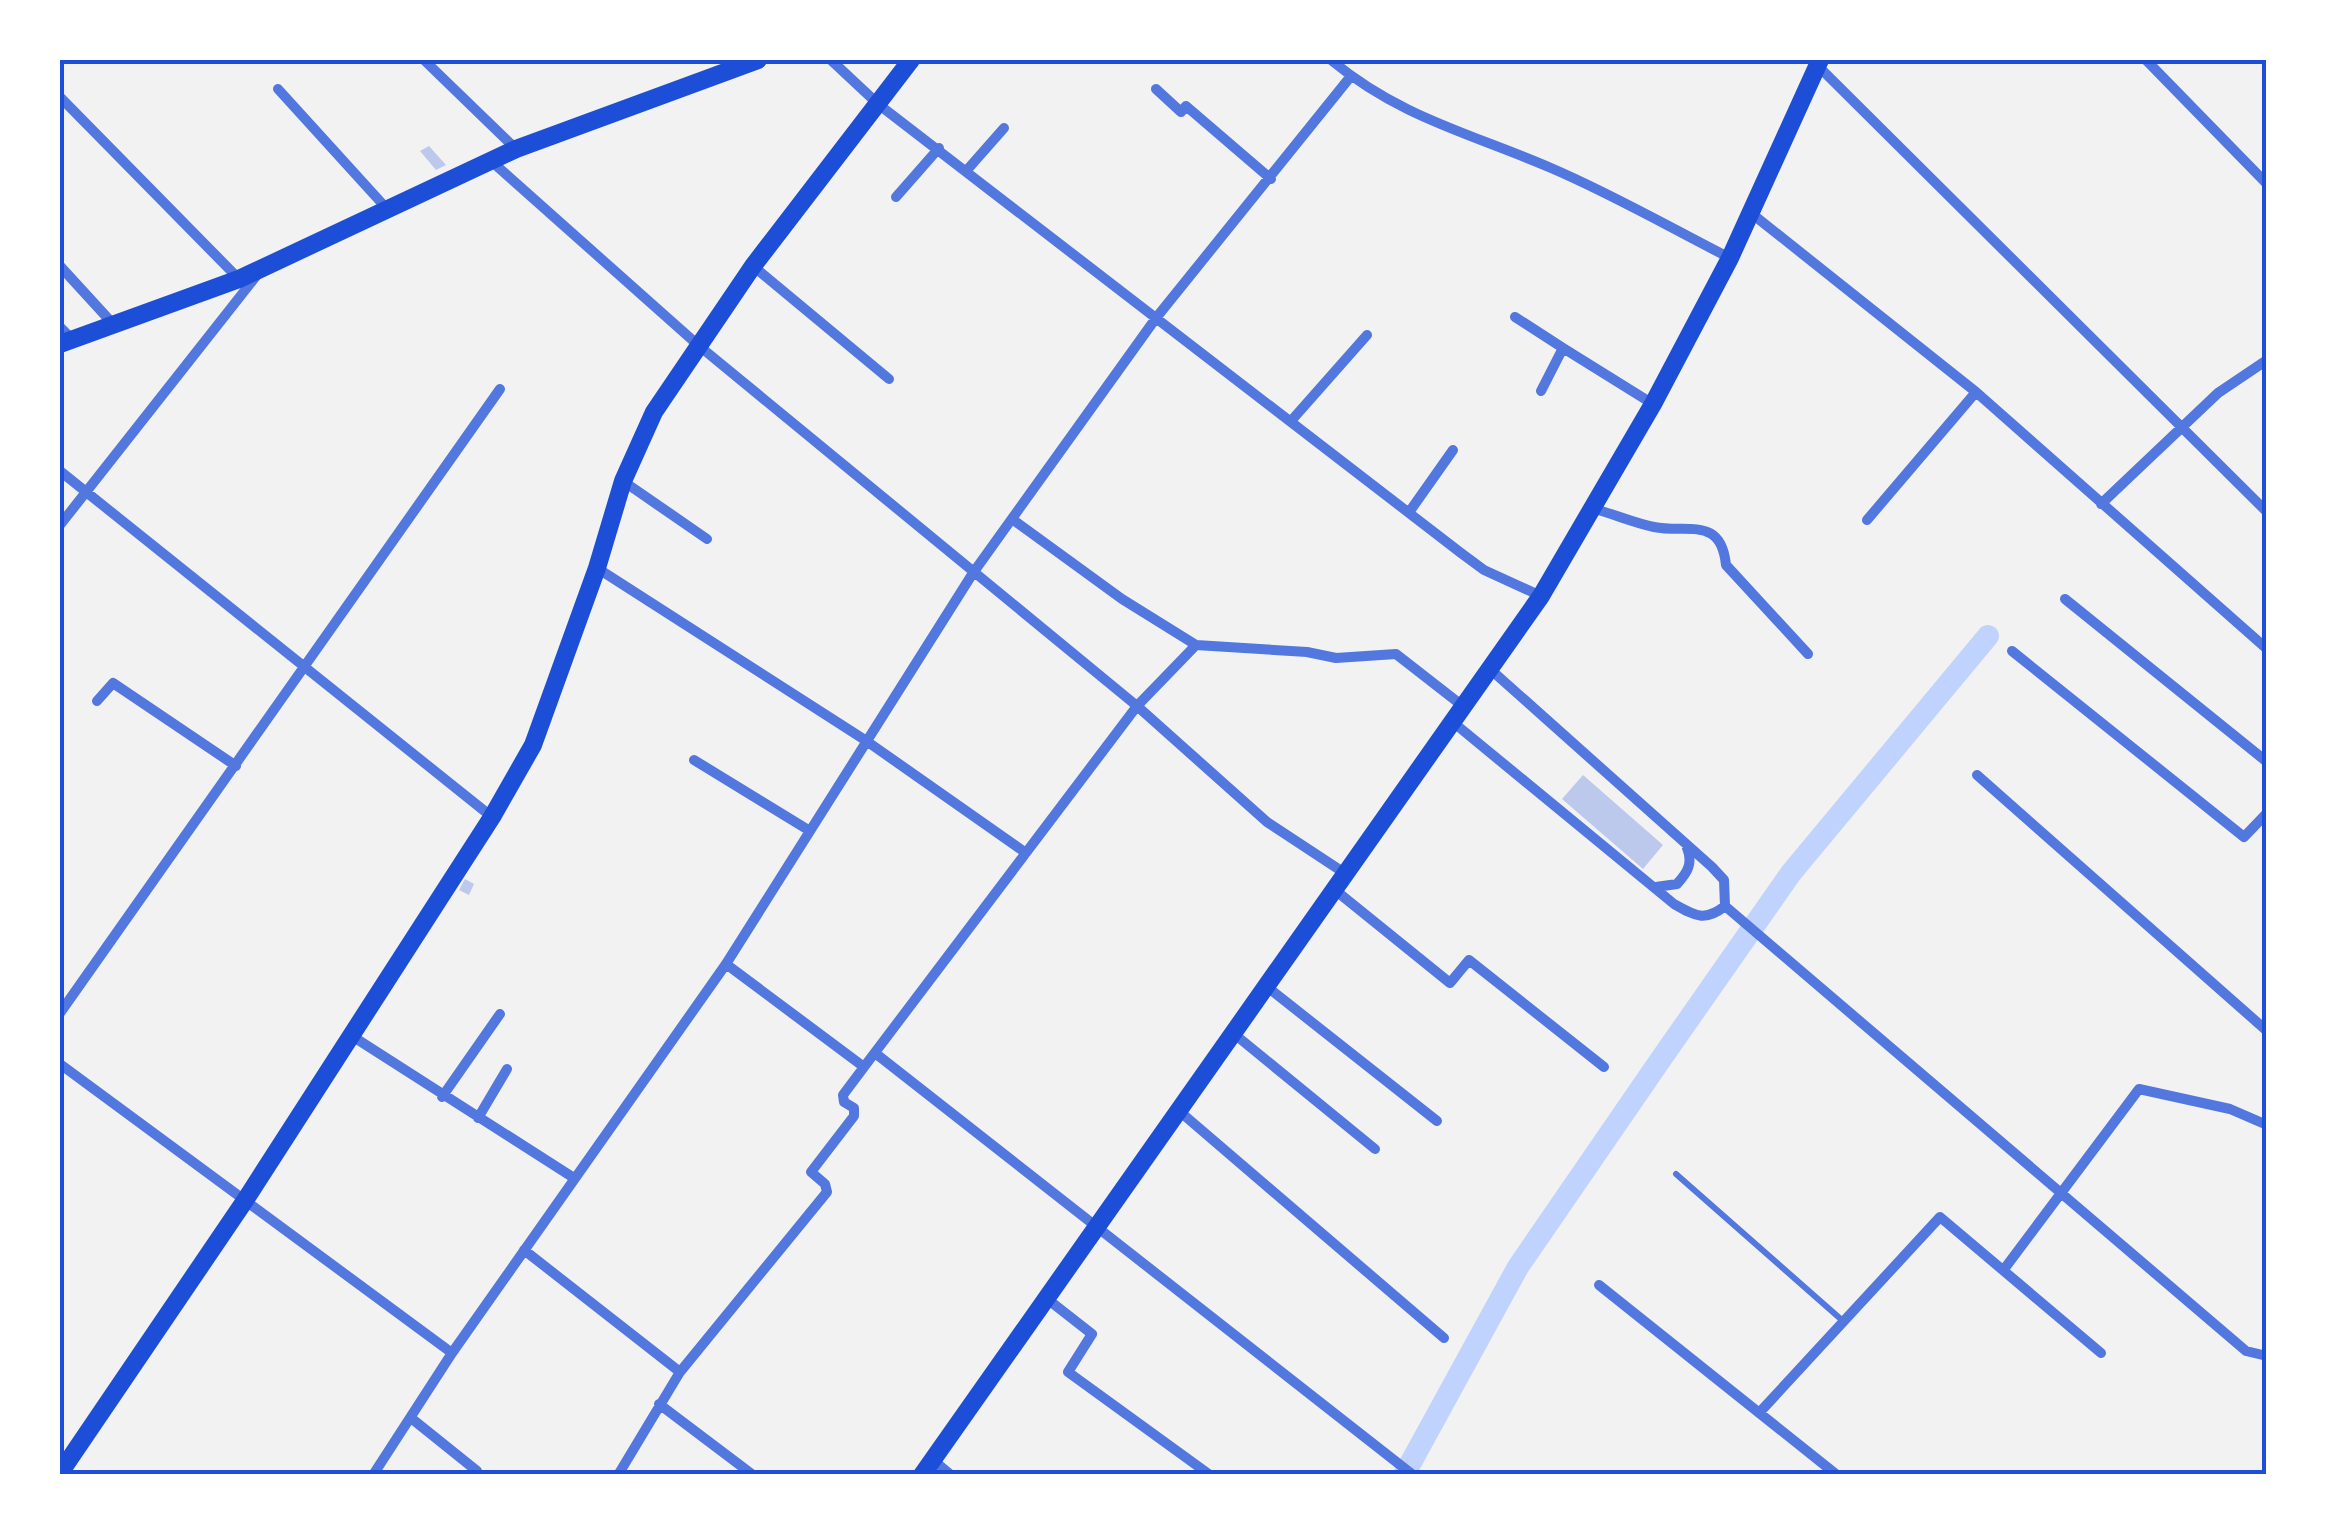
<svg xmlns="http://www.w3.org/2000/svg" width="2327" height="1535" viewBox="0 0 2327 1535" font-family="Karla,sans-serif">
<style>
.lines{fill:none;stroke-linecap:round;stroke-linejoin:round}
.canal{stroke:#bfd3fe;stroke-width:22}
.building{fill:#bdc9ec}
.service{stroke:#5277de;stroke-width:6}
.minor{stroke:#5277de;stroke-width:10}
.secondary{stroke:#1d4ed8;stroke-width:18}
.neatline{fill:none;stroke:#1d4ed8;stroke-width:4}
</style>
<rect width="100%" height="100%" fill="#f2f2f2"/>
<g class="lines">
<!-- canal -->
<path class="canal" d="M1404 1475 1518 1267 1661 1059 1791 873 1988 636"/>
</g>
<!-- building -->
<path class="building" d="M429 146 446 165 436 170 420 151Z
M1583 775 1663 845 1643 869 1562 799Z
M465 879 474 884 469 895 459 890Z"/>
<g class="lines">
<!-- service -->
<path class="service" d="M1676 1174 1843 1321"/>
<!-- minor -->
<path class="minor" d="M424 60 516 149
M831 60 878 104 1461 553 1484 570 1541 596
M1331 60C1401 118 1470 133 1551 168 1612 194 1671 228 1730 258
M2146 60 2267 184
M1816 64 2267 512
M278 89 388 210
M1156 89 1181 112 1186 106 1271 179
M60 97 239 279
M490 160 698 345 1137 706 864 1067 726 964
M967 170 1004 128
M896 197 939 148
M1751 213 1976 392 2267 649
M60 266 114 325
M753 266 889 379
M1515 317 1563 348 1541 391
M60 327 72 339
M1563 348 1653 404
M1291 421 1367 335
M60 471 492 817
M623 481 707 539
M2101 504 2218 393 2267 360
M1594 509C1614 514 1634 523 1654 527 1687 534 1721 515 1726 565L1808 654
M1410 511 1453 450
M1012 519 1122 599 1196 645 1307 652 1336 658 1396 654 1464 707
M1867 520 1976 392
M60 525 257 275
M597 568 865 740 1026 853
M2065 599 2267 762
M1196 645 1137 706 1267 822 1346 874
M2012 651 2244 837 2267 813
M1490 669 1712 867 1724 880 1725 906
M97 701 113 683 236 766
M1454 723 1674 904C1695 916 1705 922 1725 906
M694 760 810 831
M1977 775 2267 1031
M1656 887 1677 884C1688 872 1693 863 1687 848
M1335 890 1450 983 1469 960 1604 1067
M1725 906 2246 1351 2267 1356
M1266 986 1437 1121
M60 1013 500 389
M1233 1033 1375 1149
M352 1036 574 1178
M875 1053 1413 1475
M60 1064 452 1353
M442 1097 500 1014
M1178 1110 1444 1338
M478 1118 507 1069
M524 1250 680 1372
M2005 1268 2139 1089 2230 1109 2267 1125
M1599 1285 1837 1475
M1046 1298 1092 1334 1068 1372 1210 1475
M659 1404 753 1475
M1759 1413 1940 1217 2101 1353
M411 1418 477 1471
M932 1459 951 1475
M373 1475 452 1353 726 964 973 573 1156 318 1351 76
M618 1475 680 1372 827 1192 825 1184 811 1172 854 1116V1108L844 1102 843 1095 864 1067
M1891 1475H1911"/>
<!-- secondary -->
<path class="secondary" d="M60 344 239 279 516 149 758 60
M60 1473 244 1202 492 817 533 745 597 568 623 481 654 412 753 266 911 60
M922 1475 1541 596 1653 404 1730 258 1820 60"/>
</g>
<!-- border -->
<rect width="2327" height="1535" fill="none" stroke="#ffffff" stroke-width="125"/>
<rect x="62" y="62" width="2202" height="1410" class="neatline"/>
</svg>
